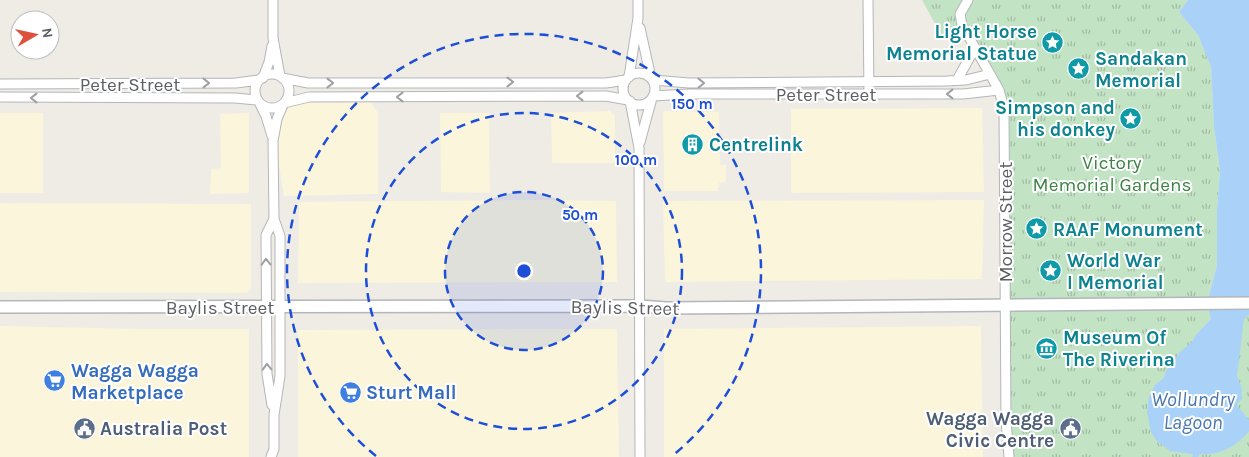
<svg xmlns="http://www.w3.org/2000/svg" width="1249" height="457" viewBox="0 0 1249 457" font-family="Karla,sans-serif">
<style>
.commercial{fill:#fbf5dc}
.park{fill:url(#park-tufts)}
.water{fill:#aad2f9}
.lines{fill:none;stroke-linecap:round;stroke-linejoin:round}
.street-casing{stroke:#b5b6ba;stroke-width:11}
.secondary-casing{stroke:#b3b6bb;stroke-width:14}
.street{stroke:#fff;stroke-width:9}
.secondary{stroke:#fff;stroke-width:11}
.oneway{stroke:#9d9fa2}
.ring{fill:none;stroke:#1d4ed8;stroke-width:2.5;stroke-dasharray:9 6}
.labels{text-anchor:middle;stroke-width:4;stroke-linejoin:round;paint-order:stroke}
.culture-label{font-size:19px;font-weight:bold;fill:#0d838f;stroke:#fff;text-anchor:start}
.street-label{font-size:19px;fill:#5c5f64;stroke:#fff}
.park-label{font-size:19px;fill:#3c8343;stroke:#fff}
.shop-label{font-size:19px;font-weight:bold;fill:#366cbe;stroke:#fff;text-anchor:start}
.service-label{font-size:19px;font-weight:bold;fill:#4e5e75;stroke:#fff;text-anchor:end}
.water-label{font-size:20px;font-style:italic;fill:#4b78b2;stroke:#fff}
.centre{fill:#1d4ed8;stroke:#fff;stroke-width:2.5}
.ring-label{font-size:15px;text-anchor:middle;font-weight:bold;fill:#1d4ed8;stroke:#fff;stroke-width:4;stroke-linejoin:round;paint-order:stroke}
</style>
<defs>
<pattern id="park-tufts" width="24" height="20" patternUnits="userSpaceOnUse" patternTransform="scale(1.25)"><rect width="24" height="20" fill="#c3e3c5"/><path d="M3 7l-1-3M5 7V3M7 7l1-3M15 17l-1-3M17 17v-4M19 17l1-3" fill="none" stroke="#a2bba4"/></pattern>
</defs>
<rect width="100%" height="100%" fill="#eeece5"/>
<!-- commercial -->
<path class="commercial" d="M310 98 370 101 378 113V194L284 196 275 141 282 111 286 104Z
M982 108 984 192 791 193V109Z
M610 111 615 116V163H553L552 161 551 113Z
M663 111 719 112 720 165H726V182L719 183 718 191H664Z
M0 113H43V193H0Z
M249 113V193L210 194 211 169 221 168 220 114Z
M440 113H489L490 193 441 192Z
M537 200 616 201 617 282 298 283 299 202Z
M984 200 982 279 665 282 663 201Z
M0 203 251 204V289L247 293 0 292Z
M0 326 142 329H249V457H0Z
M981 326 983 457H664V329Z
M617 329 619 457H298V330Z"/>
<!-- park -->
<path class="park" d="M922 0H966L964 2V31L943 38Z
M968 0H1188L1179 12 1198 35 1211 67 1214 127 1220 171 1217 210V265L1207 303H1249V457H1009L1004 109 965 30 962 9Z"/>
<!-- water -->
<path class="water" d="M1188 0H1249V315L1244 319 1237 376 1241 386 1242 399 1236 404 1249 420V431C1237 446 1220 456 1200 454L1198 457H1192L1193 454 1170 451 1156 440 1151 432 1147 412 1149 397 1155 385 1164 378 1166 371 1180 352 1193 341 1195 336 1211 319 1207 303 1217 265V210L1220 171 1214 127 1211 67 1198 35 1179 12Z"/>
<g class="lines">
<defs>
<path id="street" d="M273 0V38L280 76
M868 0 869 95
M968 0 960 14 962 25 999 90 1004 109 1006 421 1009 457
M640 28 651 78
M623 89a16 16 0 1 1 32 0a16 16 0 1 1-32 0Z
M255 91a17 17 0 1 1 34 0a17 17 0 1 1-34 0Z
M629 77 638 18V0
M263 78 269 62 272 46
M282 78 308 83H606L626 80
M653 80 689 83 947 81 966 80 990 74
M957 80 975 48
M0 84 236 83 259 80
M653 96 688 94H963L999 90
M0 97 235 98 257 100
M630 101 639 148 640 457
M284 103 309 97 606 96 628 100
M260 104 266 116 272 136
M640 142 652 98
M272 405 267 374 266 235 274 219
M271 457 274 449V415L280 376V236L274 219 273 141 277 119 283 105"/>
<path id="secondary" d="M0 307 640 306 666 308 1249 303"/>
</defs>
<!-- street casing -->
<use href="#street" class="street-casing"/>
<!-- secondary casing -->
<use href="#secondary" class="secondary-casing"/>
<!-- street -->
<use href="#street" class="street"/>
<!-- secondary -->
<use href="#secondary" class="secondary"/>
</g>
<!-- one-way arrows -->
<defs><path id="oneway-chevron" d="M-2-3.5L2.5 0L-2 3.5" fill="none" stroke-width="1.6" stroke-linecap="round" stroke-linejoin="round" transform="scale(1.25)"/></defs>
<g class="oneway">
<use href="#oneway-chevron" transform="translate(510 82)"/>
<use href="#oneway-chevron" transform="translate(206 83)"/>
<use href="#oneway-chevron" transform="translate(330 83)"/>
<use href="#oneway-chevron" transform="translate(701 83) rotate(-1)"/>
<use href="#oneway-chevron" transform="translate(950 94) rotate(180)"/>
<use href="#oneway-chevron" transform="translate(580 96) rotate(-180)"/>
<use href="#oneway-chevron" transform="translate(400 97) rotate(180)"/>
<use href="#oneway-chevron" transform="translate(34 98) rotate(-180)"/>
<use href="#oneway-chevron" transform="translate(266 262) rotate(-91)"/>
<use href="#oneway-chevron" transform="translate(267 367) rotate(-92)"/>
</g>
<!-- distance rings -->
<circle cx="524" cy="271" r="79" fill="#1d4ed8" fill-opacity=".12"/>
<g class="ring">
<circle cx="524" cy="271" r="79"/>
<circle cx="524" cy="271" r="158"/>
<path d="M376 456A237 237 0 1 1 672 456"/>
</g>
<!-- icons -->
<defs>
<symbol id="sight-disc" viewBox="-11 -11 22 22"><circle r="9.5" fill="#0f9aa8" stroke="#fff"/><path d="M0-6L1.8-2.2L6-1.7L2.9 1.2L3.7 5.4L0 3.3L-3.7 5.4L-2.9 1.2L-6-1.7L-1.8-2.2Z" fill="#fff"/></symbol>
<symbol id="building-disc" viewBox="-11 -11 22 22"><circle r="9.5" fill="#0f9aa8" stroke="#fff"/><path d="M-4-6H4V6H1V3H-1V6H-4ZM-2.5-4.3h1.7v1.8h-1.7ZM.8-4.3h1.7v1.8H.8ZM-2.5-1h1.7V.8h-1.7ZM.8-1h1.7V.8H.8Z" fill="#fff"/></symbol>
<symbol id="museum-disc" viewBox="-11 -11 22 22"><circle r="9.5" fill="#0f9aa8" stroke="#fff"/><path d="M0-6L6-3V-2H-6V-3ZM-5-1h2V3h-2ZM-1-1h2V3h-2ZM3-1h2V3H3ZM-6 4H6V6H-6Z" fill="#fff"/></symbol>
<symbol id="supermarket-disc" viewBox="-11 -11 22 22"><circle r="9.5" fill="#3f7fe0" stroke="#fff"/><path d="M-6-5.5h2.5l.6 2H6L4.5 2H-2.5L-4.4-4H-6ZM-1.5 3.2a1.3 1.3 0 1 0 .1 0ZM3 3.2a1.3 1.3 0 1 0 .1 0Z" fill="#fff"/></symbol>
<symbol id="civic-disc" viewBox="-11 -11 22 22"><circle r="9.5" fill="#5c6f8a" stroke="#fff"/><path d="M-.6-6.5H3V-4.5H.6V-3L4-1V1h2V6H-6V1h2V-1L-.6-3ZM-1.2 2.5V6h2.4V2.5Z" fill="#fff"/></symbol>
</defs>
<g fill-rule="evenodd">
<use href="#sight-disc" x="1040" y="30" width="25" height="25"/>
<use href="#sight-disc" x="1066" y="56" width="25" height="25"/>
<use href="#sight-disc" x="1118" y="106" width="25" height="25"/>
<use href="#building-disc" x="680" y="132" width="25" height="25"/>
<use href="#sight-disc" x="1024" y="216" width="25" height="25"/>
<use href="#sight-disc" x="1038" y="258" width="25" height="25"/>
<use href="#museum-disc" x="1034" y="336" width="25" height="25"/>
<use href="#supermarket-disc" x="42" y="368" width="25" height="25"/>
<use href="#supermarket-disc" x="338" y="380" width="25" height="25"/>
<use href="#civic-disc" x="72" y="416" width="25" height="25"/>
<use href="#civic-disc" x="1058" y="416" width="25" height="25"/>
</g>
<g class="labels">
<!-- culture labels -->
<g class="culture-label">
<text x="1037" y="38" text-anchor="end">Light Horse<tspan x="1037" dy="22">Memorial Statue</tspan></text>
<text x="1095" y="65">Sandakan<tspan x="1095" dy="22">Memorial</tspan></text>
<text x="1115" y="114" text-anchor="end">Simpson and<tspan x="1115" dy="22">his donkey</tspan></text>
<text x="709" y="151">Centrelink</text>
<text x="1053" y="236">RAAF Monument</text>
<text x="1067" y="267">World War<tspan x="1067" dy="22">I Memorial</tspan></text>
<text x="1063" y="344">Museum Of<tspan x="1063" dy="22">The Riverina</tspan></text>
</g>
<!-- street labels -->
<g class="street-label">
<text x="130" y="91">Peter Street</text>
<text x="826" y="101">Peter Street</text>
<text transform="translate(1005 222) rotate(-90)" y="7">Morrow Street</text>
<text x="220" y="314">Baylis Street</text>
<text transform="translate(625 307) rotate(1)" y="7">Baylis Street</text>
</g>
<!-- park labels -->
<g class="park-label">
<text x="1112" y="169">Victory<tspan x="1112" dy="22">Memorial Gardens</tspan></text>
</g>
<!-- shop labels -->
<g class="shop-label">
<text x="71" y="377">Wagga Wagga<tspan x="71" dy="22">Marketplace</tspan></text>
<text x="366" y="399">Sturt Mall</text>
</g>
<!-- service labels -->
<g class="service-label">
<text x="1054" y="425">Wagga Wagga<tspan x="1054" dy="22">Civic Centre</tspan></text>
<text x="100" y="435" text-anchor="start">Australia Post</text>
</g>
<!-- water labels -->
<g class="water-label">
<text x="1193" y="406">Wollundry<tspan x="1193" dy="23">Lagoon</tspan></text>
</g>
</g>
<circle cx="524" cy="271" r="8" class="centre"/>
<g class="ring-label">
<text x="692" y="109">150 m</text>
<text x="636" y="165">100 m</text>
<text x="580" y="220">50 m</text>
</g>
<!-- north arrow -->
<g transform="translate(35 35) rotate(81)"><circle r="24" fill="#ffffff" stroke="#bebfc1"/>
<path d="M0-4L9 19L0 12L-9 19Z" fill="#dc503c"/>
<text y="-8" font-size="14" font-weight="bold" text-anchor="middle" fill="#5c5f64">N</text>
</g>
</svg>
